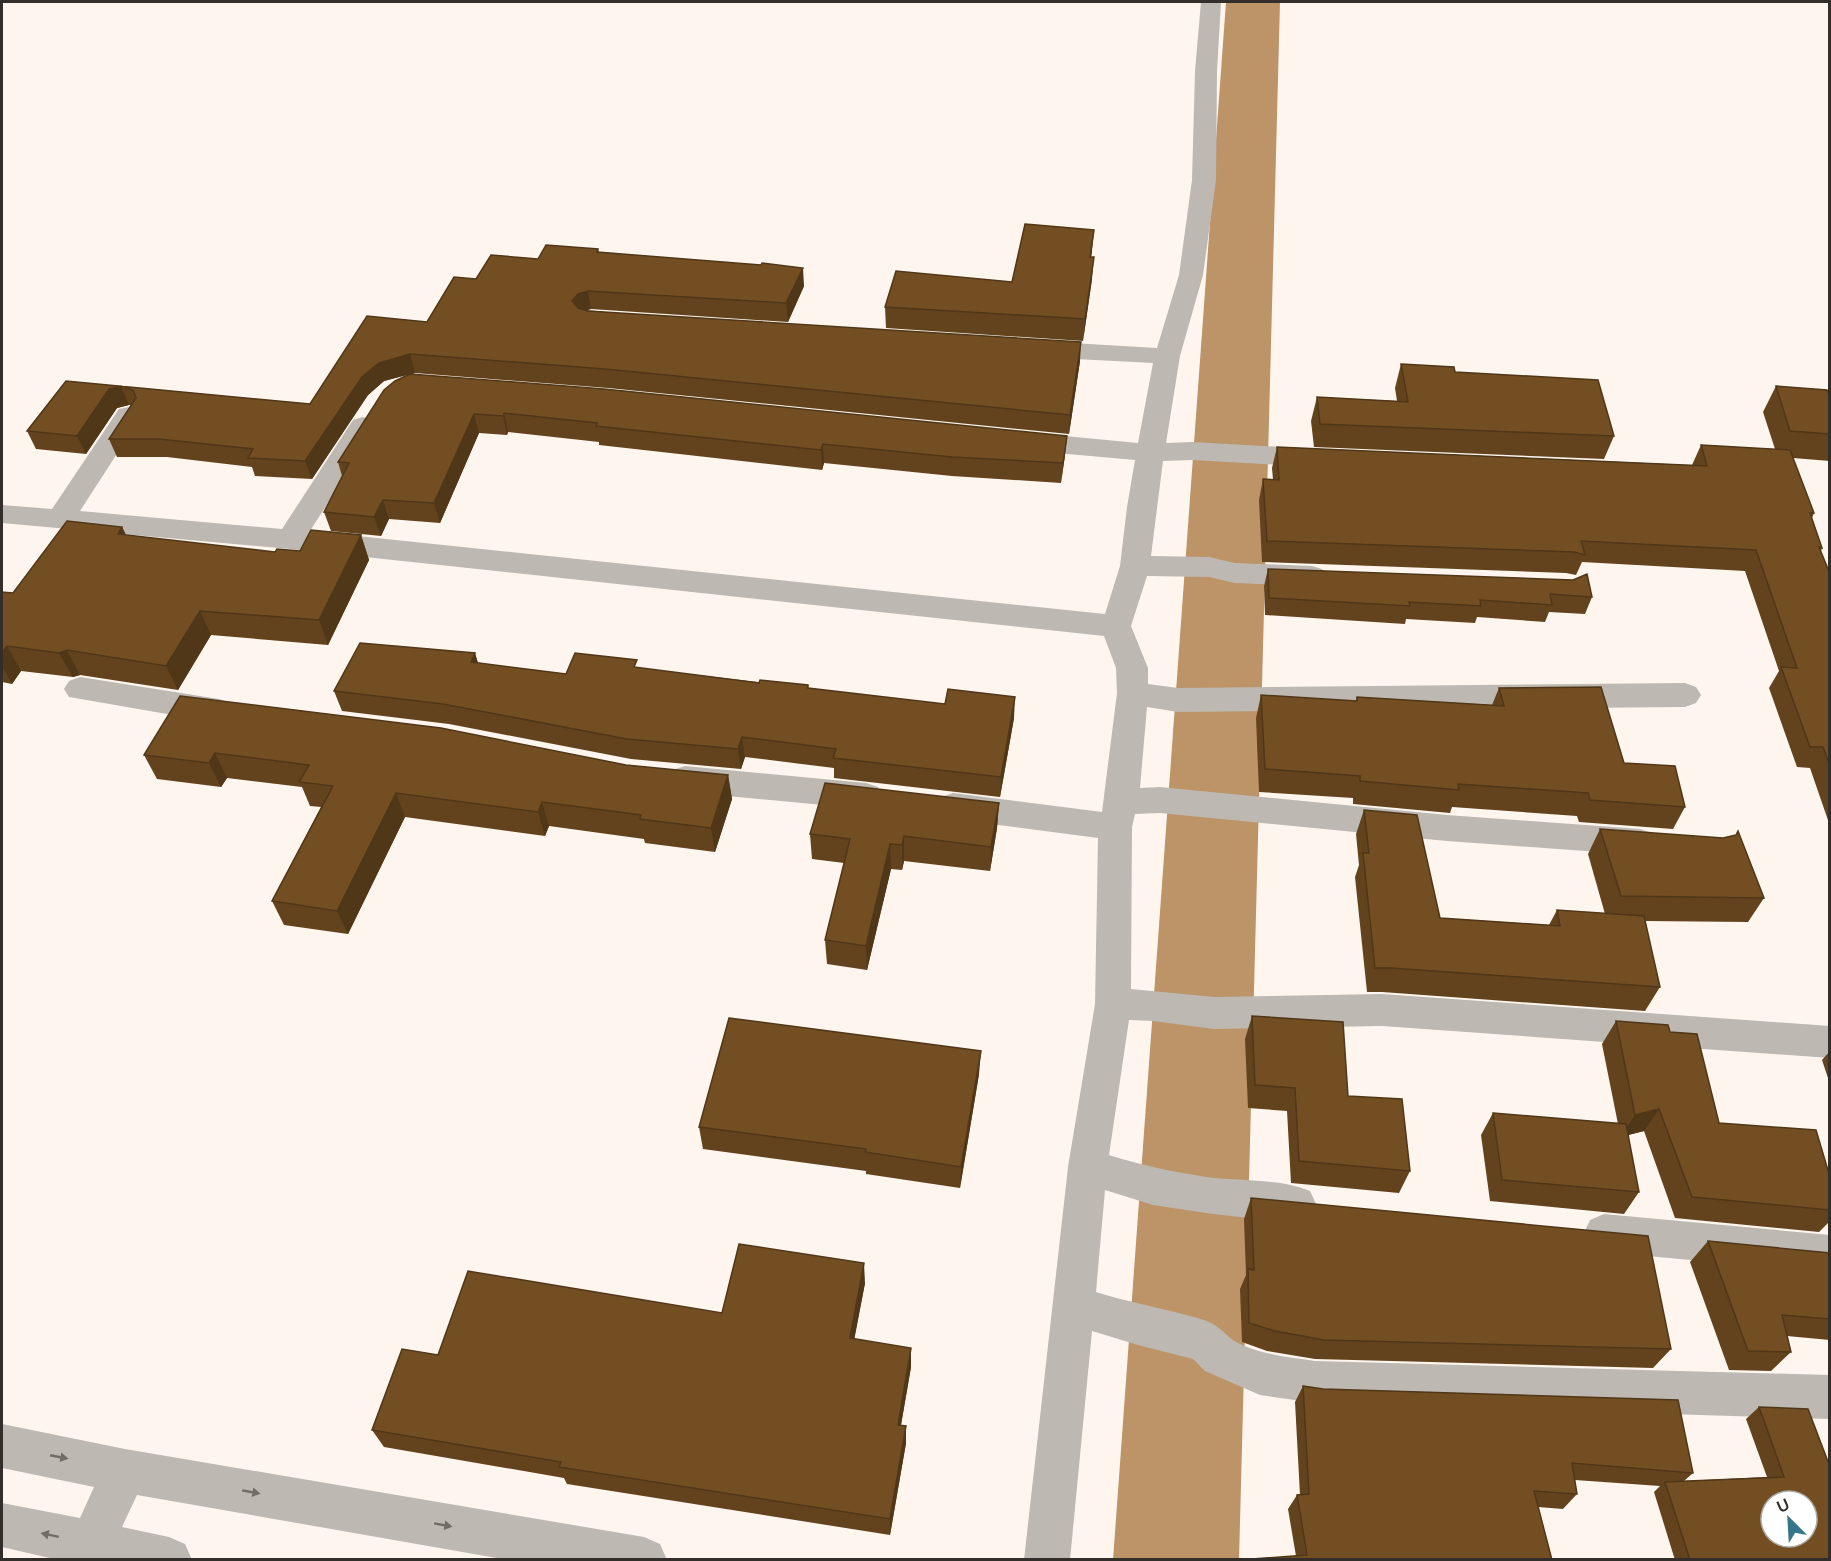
<svg xmlns="http://www.w3.org/2000/svg" width="1831" height="1561" viewBox="0 0 1831 1561" font-family="Lato,sans-serif">
<style>
.lines{fill:none;stroke-linecap:round;stroke-linejoin:round}
.river{fill:#bc9468;fill-rule:evenodd}
.minor{fill:#bdb8b2;fill-rule:evenodd}
.wall{fill:#63431e}
.shaded-wall{fill:#503718}
.building{fill:#734e23;stroke:#503718;stroke-width:1.5;fill-rule:evenodd}
.oneway{fill:#716c67}
</style>
<rect width="100%" height="100%" fill="#fef6ee"/>
<g class="lines">
<!-- river -->
<path class="river" d="M1226 2H1280L1239 1560H1113Z"/>
<!-- minor -->
<path class="minor" d="M1201 2H1221L1217 71 1216 180 1203 275 1180 356 1166 443 1192 442 1318 449 1328 452 1332 458 1328 464 1318 467 1192 460 1163 461 1151 556 1209 557 1235 563 1312 566 1322 569 1327 576 1322 583 1312 586 1235 583 1209 577 1147 576 1131 626 1148 668V684L1178 688 1685 683 1696 687 1701 695 1696 703 1685 707 1178 712 1147 707 1140 788 1160 787 1447 815 1640 829 1652 833 1657 842 1652 851 1640 855 1447 841 1160 813 1135 814 1132 827 1131 989 1214 997 1382 994 1830 1026V1058L1382 1026 1214 1029 1153 1021 1129 1020 1109 1155C1144 1166 1178 1173 1214 1178 1245 1181 1280 1179 1310 1191L1316 1204 1310 1217 1296 1223 1213 1214 1153 1205 1105 1190 1096 1292C1131 1303 1168 1309 1204 1320 1220 1325 1225 1336 1238 1343 1263 1355 1288 1357 1315 1361L1830 1375V1419L1315 1403 1260 1395 1205 1371 1193 1359 1138 1345 1092 1331 1070 1560H1024L1068 1167 1095 1004 1098 838 953 819 941 815 936 806 941 797 953 793 1102 812 1117 693 1116 668 1104 636 290 549 2 523V505L52 509 119 409 129 407 139 409 142 415 80 511 282 529 353 420 363 417 373 420 377 426 310 531 1105 614 1120 566 1127 507 1135 460 1023 450 1013 447 1009 441 1013 435 1023 432 1138 443 1153 363 1037 357 1028 354 1024 349 1028 344 1037 341 1157 348 1179 275 1192 180 1195 71Z
M80 677 219 699 230 703 235 711 230 719 219 723 69 697 64 689 69 681Z
M685 766 866 783 878 787 883 796 878 805 866 809 685 792 673 788 669 779 673 770Z
M1604 1214 1830 1235V1273L1604 1252 1590 1246 1584 1233 1590 1220Z
M2 1424 125 1449 644 1537 660 1544 667 1560H508L137 1495 122 1527 169 1537 185 1544 192 1560H58L2 1547V1503L80 1518 94 1487 2 1468Z"/>
</g>
<!-- wall -->
<path class="wall" d="M598 249 599 252 804 286 788 322 591 309 586 310 1080 361 1069 434 608 388 415 373 410 374 1065 455 1061 483 952 476 824 463 822 470 599 445V442L508 432 507 435 479 433 440 523 389 519 381 536 331 531 324 512 342 476 338 462 409 374 384 381 368 395 312 479 255 476 252 467 167 457H117L109 439 131 405H129L117 408 86 454 36 449 27 431 66 381 310 404 427 322 476 279 538 259Z
M1092 251 1091 257 1092 279 1083 341 886 328 885 307 1012 282Z
M1401 364 1455 372 1614 436 1604 459 1314 447 1311 421 1317 397 1397 401 1395 388Z
M1776 386 1830 396V461L1793 458 1814 513 1812 518 1822 548 1821 551 1830 574V826L1810 768 1797 767 1769 688 1779 671 1745 571 1582 562 1576 575 1566 573 1262 562 1259 500 1263 479 1273 480 1272 468 1277 447 1692 465 1701 445 1775 449 1763 412Z
M122 527 126 535 275 552 300 551 361 535 369 560 328 645 211 635 178 690 80 675 73 677 21 671 12 684 2 682V592L13 593Z
M1268 569 1592 597 1585 614 1549 612 1545 622 1477 617 1475 623 1406 619 1405 624 1265 615 1264 586Z
M475 653 478 663 566 674 638 668 809 688 1014 718 1000 797 834 778V768L745 757 741 769 631 759 449 724 342 711 334 691Z
M1499 688 1624 763 1685 807 1673 829 1579 822 1577 816 1452 807 1450 813 1353 804V798L1259 792 1256 718 1261 695 1356 701 1357 697 1492 705Z
M180 696 626 765 728 775 732 799 715 852 645 843 644 839 549 826 545 836 405 817 348 934 284 925 272 901 321 807 310 806 302 787 227 778 221 787 157 779 144 755Z
M999 803 997 828 990 871 904 861 902 870 891 869 867 970 827 964 825 940 844 863 812 859 810 834Z
M1364 810 1440 918 1549 925 1557 910 1605 914 1588 854 1600 829 1764 898 1748 922 1645 921 1660 987 1645 1011 1382 992H1367L1355 877 1359 865 1356 834Z
M1252 1016 1348 1096 1410 1171 1399 1193 1291 1183 1287 1111 1248 1108 1245 1039Z
M1616 1021 1670 1032 1719 1123 1830 1177V1221L1819 1232 1675 1218 1644 1131 1628 1135 1639 1192 1624 1214 1490 1201 1481 1135 1493 1113 1618 1124 1602 1044Z
M1830 1051V1084L1822 1060Z
M979 1074 960 1188 866 1174V1171L703 1149 699 1127Z
M1251 1198 1671 1349 1653 1368 1315 1359 1267 1351 1242 1342 1240 1289 1246 1275 1244 1219Z
M1708 1241 1830 1253V1340L1787 1336 1791 1352 1771 1371 1729 1370 1690 1262Z
M865 1283 854 1339 911 1367 901 1425 906 1443 890 1535 567 1484 564 1478 384 1447 372 1430 438 1355 722 1313Z
M1303 1386 1693 1473 1684 1481 1767 1477 1746 1419 1759 1407 1830 1560H1675L1654 1492 1660 1486 1575 1480 1577 1494 1563 1509 1538 1507 1552 1560 1296 1556 1288 1509 1297 1495H1300L1295 1402Z"/>
<!-- shaded-wall -->
<path class="shaded-wall" d="M1094 230 1092 251 1088 278 1090 257Z
M1094 257 1092 279 1083 341 1085 319Z
M803 268 804 286 788 322 786 303Z
M588 291 591 309 581 312 572 301 578 294Z
M1081 342 1080 361 1069 434 1070 415Z
M410 354 415 373 384 381 368 395 312 479 305 461 362 377 379 363Z
M121 386 129 405 117 408 86 454 77 436 109 389Z
M504 413 508 432 507 435 503 416Z
M474 414 479 433 440 523 434 503Z
M1067 436 1065 455 1061 483 1063 463Z
M823 444 824 463 822 470 821 450Z
M383 500 389 519 381 536 374 517Z
M122 527 134 552 118 534Z
M361 535 369 560 328 645 319 620Z
M200 611 211 635 178 690 166 666Z
M7 646 21 671 12 684 2 666V653Z
M67 650 80 675 73 677 59 653Z
M475 653 481 674 471 662Z
M1015 697 1014 718 1000 797 1001 777Z
M742 737 745 757 741 769 738 749Z
M215 753 227 778 221 787 209 763Z
M728 775 732 799 715 852 711 828Z
M396 793 405 817 348 934 337 911Z
M542 802 549 826 545 836 538 812Z
M999 803 997 828 990 871 991 847Z
M904 836V861L902 870V845Z
M890 844 891 869 867 970 866 946Z
M981 1051 979 1074 960 1188 961 1167Z
M1659 1109 1644 1131 1620 1137 1635 1115Z
M864 1263 865 1283 851 1357 850 1338Z
M911 1348V1367L898 1442V1425Z
M906 1426V1443L890 1535V1519Z"/>
<!-- building -->
<path class="building" d="M1025 224 1094 230 1090 257H1094L1085 319 885 307 896 271 1012 282Z
M546 245 598 249 597 252 761 265 762 263 803 268 786 303 588 291 578 294 572 301 578 308 588 311 1081 342 1070 415 605 369 410 354 379 363 362 377 305 461 248 458 253 449 159 439H109L136 398 133 390 121 386 109 389 77 436 27 431 66 381 310 404 367 316 427 322 454 277 476 279 491 255 538 259Z
M1401 364 1454 367 1455 372 1598 380 1614 436 1320 424 1317 397 1408 402Z
M410 374 604 389 1067 436 1063 463 952 457 823 444 821 450 596 426 597 423 504 413 503 416 474 414 434 503 383 500 374 517 324 512 349 463 338 462 384 390 395 381Z
M1776 386 1827 390 1830 396V434L1790 431Z
M1701 445 1790 450 1814 513H1810L1822 548 1819 547 1830 574V766L1823 747H1810L1781 667 1797 668 1756 550 1581 541 1585 555 1574 552 1267 541 1263 479 1279 480 1277 447 1707 466Z
M67 521 122 527 118 534 275 552 277 549 300 551 311 530 361 535 319 620 200 611 166 666 67 650 59 653 7 646 2 653V592L13 593Z
M1268 569 1573 580 1587 574 1592 597 1550 594 1552 605 1480 600 1481 606 1409 602 1410 606 1269 598Z
M360 643 475 653 471 662 566 674 575 653 637 660 634 667 759 683 760 680 808 685V688L945 704 948 689 1015 697 1001 777 833 758 836 749 742 737 738 749 627 739 443 704 334 691Z
M1601 687 1624 763 1675 766 1685 807 1590 800 1588 793 1458 784 1459 790 1360 781V776L1265 769 1261 695 1357 701V697L1504 706 1499 688Z
M180 696 441 728 626 765 728 775 711 828 640 819 641 815 542 802 538 812 396 793 337 911 272 901 333 786 299 782 309 765 215 753 209 763 144 755Z
M825 783 999 803 991 847 904 836 902 845 890 844 866 946 825 940 850 839 810 834Z
M1364 810 1417 815 1440 918 1560 926 1557 910 1644 916 1660 987 1391 968H1375L1363 853H1369Z
M1600 829 1723 838 1736 835 1738 831 1764 898 1621 896Z
M1252 1016 1343 1022 1348 1096 1402 1099 1410 1171 1299 1161 1295 1088 1255 1085Z
M729 1018 981 1051 961 1167 865 1152 866 1149 699 1127Z
M1616 1021 1668 1025 1670 1032 1697 1034 1719 1123 1816 1130 1830 1177V1210L1692 1197 1659 1109 1635 1115Z
M1493 1113 1626 1124 1639 1192 1502 1180Z
M1251 1198 1648 1236 1671 1349 1324 1340 1275 1331 1249 1323 1248 1269 1254 1270Z
M1708 1241 1830 1253V1319L1782 1315 1791 1352 1748 1351Z
M739 1244 864 1263 850 1338 911 1348 898 1425 906 1426 890 1519 559 1467 561 1462 372 1430 402 1349 438 1355 468 1271 722 1313Z
M1303 1386 1323 1389 1678 1400 1693 1473 1572 1463 1577 1494 1534 1491 1552 1560H1238L1307 1555 1297 1495 1309 1494Z
M1759 1407 1808 1409 1830 1467V1560H1690L1665 1482 1784 1477ZM1771 1501H1807V1537H1771Z"/>
<!-- one-way arrows -->
<defs><path id="oneway-solid" d="M-6-.8H1V-3.2L6.5 0L1 3.2V.8H-6Z" transform="scale(1.5)"/></defs>
<g class="oneway">
<use href="#oneway-solid" transform="translate(59 1457) rotate(11)"/>
<use href="#oneway-solid" transform="translate(251 1492) rotate(10)"/>
<use href="#oneway-solid" transform="translate(443 1525) rotate(10)"/>
<use href="#oneway-solid" transform="translate(50 1535) rotate(-168)"/>
</g>
<!-- border -->
<rect width="1831" height="1561" fill="none" stroke="#332e29" stroke-width="6"/>
<!-- north arrow -->
<g transform="translate(1789 1519) rotate(336)"><circle r="28" fill="#ffffff" stroke="#adaba9" stroke-width="1.5"/>
<path d="M0-4.5L10 22L0 15L-10 22Z" fill="#347688"/>
<text y="-9" font-size="16" font-weight="bold" text-anchor="middle" fill="#332e29">U</text>
</g>
</svg>
